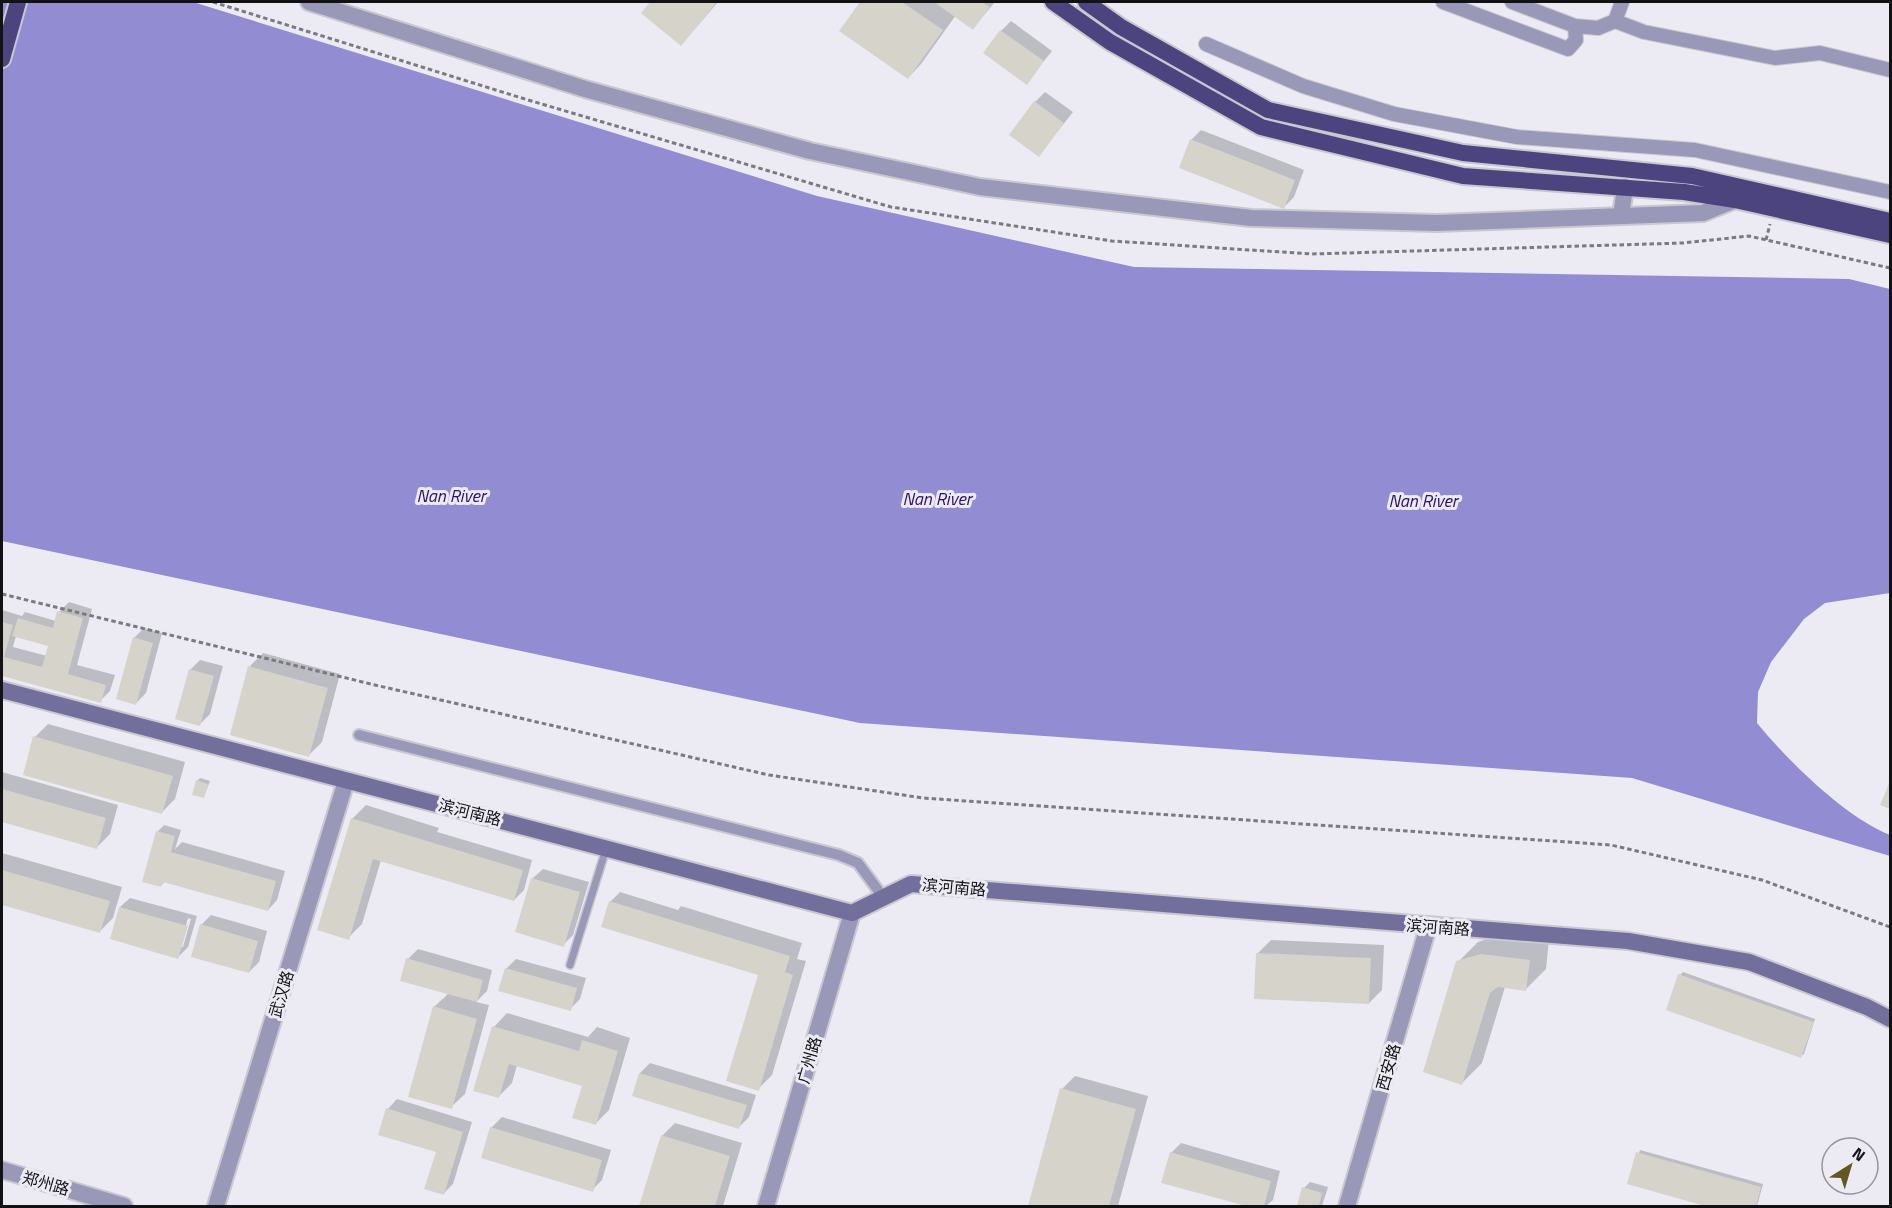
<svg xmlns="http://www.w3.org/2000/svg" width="1892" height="1208" viewBox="0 0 1892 1208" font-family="'Titillium Web','Noto Sans SC',sans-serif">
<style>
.water{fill:#928cd2}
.shadow{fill:#0003;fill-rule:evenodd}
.building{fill:#d5d3ca}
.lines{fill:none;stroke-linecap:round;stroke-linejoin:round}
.service-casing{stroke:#c9c8d0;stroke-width:10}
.pedestrian-casing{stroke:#c9c8d0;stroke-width:14}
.minor-casing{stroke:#c9c8d0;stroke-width:16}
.tertiary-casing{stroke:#c9c8d0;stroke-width:20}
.secondary-casing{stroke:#c9c8d0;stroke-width:20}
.trunk-casing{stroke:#c9c8d0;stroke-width:20}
.path{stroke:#7a7a7f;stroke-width:3;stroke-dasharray:4.5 3;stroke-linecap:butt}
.service{stroke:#9998b8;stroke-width:7}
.pedestrian{stroke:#9998b8;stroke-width:10}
.minor{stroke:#9998b8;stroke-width:14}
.tertiary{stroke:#9998b8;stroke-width:16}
.secondary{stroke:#726f9d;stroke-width:16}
.trunk{stroke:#4c447f;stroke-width:16}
.labels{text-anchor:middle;stroke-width:6;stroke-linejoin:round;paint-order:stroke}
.street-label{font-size:16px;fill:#121215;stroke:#ecebf4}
.water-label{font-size:18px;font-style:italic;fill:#2b1366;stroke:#ecebf4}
</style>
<rect width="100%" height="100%" fill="#ecebf4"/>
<!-- water -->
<path class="water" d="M2 2H193L817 196 1134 267 1849 279 1890 289V593L1825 603 1804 619 1771 662 1758 692 1757 723C1788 761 1845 817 1890 835V856L1632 778 860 723 2 541Z"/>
<!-- shadow -->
<path class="shadow" d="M652 2H718L694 30 643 12Z
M862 2H995L973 28 956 15 921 64 908 78 841 31Z
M1011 21 1052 51 1026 83 1001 31Z
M1045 92 1073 112 1039 155 1035 102Z
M1201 130 1304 170 1294 197 1284 207 1191 140Z
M69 602 92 609 77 665 115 675 110 691 100 701 2 675V610L22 616 25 612 56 621 59 612ZM16 636 51 641 47 656 13 647Z
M144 628 162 633 146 693 136 703 134 638Z
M263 653 340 674 322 742 309 755 250 666Z
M200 660 223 666 210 714 200 724 190 670Z
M48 724 185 762 175 799 162 812 35 737Z
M2 772 118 805 110 834 97 847 2 820Z
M200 778 210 781 204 796 197 781Z
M366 805 439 828 437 832 532 860 524 890 514 900 381 860 362 924 348 938 352 819Z
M164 825 181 830 175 849 182 842 285 871 277 900 268 910 165 881 161 886 158 831Z
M2 853 122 887 113 918 100 931 2 904Z
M543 869 589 882 573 935 563 945 517 931 533 878Z
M620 892 678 910 681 906 802 943 797 959 806 961 772 1075 758 1089 760 974 610 902Z
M130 898 197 916 188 947 178 957 120 907ZM188 918 191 919 183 947H180Z
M211 915 267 931 259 962 249 972 201 925Z
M1502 934 1549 940 1546 969 1526 989 1505 987 1482 1063 1462 1083 1458 962 1478 942Z
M1271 940 1384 945 1382 990 1369 1003 1257 954Z
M418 949 492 970 487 991 476 1002 489 1005 465 1094 451 1107 434 1007 449 993 408 959Z
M516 959 586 978 580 999 570 1009 506 969Z
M1683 972 1815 1019 1804 1054 1801 1056 1680 975Z
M507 1013 588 1037 597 1027 630 1038 609 1110 595 1124 584 1085 517 1065 512 1083 498 1097 475 1090 494 1027Z
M650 1063 756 1095 749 1117 739 1127 634 1095 640 1073Z
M1075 1076 1148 1096 1118 1206H1029L1062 1089Z
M397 1099 472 1122 453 1184 443 1194 437 1151 388 1109Z
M502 1117 611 1150 602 1180 592 1190 483 1157 492 1127Z
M675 1123 742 1143 723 1206H641L662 1136Z
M1181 1143 1280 1171 1273 1200 1266 1206H1252L1163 1182 1171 1153Z
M1640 1150 1763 1184 1757 1206H1711L1629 1183Z
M1310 1182 1328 1187 1322 1206H1299L1304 1188Z"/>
<!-- building -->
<path class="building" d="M650 2H717L681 46 641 13Z
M860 2H902L943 30 908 79 839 31Z
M934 2H982L990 7 973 30Z
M1000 30 1044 61 1027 85 983 53Z
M1034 101 1064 123 1039 157 1009 135Z
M1190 139 1295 180 1284 209 1179 168Z
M57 611 83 618 68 674 106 685 101 703 2 676V622L13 625 4 657 42 667 48 646 12 636 18 618 53 628Z
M133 637 153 643 136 705 116 699Z
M248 666 328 688 309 757 230 735Z
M189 669 214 676 200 726 175 719Z
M33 736 173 776 162 814 23 775Z
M196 780 208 784 204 798 192 795Z
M1890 781V809L1880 805Z
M2 789 106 818 97 849 2 822Z
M351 818 523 870 514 901 373 859 349 940 317 930Z
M156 831 175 836 171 852 276 881 268 911 163 882 161 887 142 882Z
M2 870 110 901 100 933 2 905Z
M531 878 580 892 564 947 515 932Z
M609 901 790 956 785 972 793 975 759 1091 726 1081 758 975 601 927Z
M119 907 188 926 178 959 110 939Z
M200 924 258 941 249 973 191 957Z
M1256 953 1371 958 1369 1004 1254 999Z
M1481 954 1530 960 1526 991 1498 987 1490 993 1462 1085 1423 1072 1456 961Z
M406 958 483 980 477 1002 400 981Z
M505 968 577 988 571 1011 498 991Z
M1678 974 1814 1022 1801 1058 1666 1010Z
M433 1006 477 1019 452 1109 408 1097Z
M492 1026 579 1051 582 1040 618 1051 596 1125 572 1118 582 1086 509 1064 499 1098 473 1091Z
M639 1073 747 1105 739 1129 632 1096Z
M1060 1088 1136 1109 1109 1206H1028Z
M386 1108 463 1132 444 1195 424 1189 436 1152 378 1135Z
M490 1127 602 1160 593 1192 481 1158Z
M661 1135 730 1156 715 1206H639Z
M1170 1152 1271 1181 1264 1206H1246L1161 1183Z
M1636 1152 1761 1187 1756 1206H1705L1627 1184Z
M1302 1187 1322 1193 1319 1206H1297Z"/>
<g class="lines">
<defs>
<path id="service" d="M570 965 606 849"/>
<path id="pedestrian" d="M359 735 839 855 858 863 883 897"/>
<path id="minor" d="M1443 2 1568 49 1576 40 1575 26
M1512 2 1575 26 1598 28 1615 21 1644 32 1775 58 1820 53 1890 70
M1615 21 1622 2
M1206 44 1303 86 1394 114 1517 137 1695 150 1890 192"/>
<path id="tertiary" d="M309 2 585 89 810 151 980 187 1251 218 1437 223 1703 213 1735 200
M1621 216 1625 187
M2 1170 124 1206
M216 1206 346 781
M766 1206 852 913
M1347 1206 1428 927"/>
<path id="secondary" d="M2 690 852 913 911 884 1628 941 1749 962 1867 1007 1890 1019"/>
<path id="trunk" d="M1053 2 1110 42 1261 127 1463 176 1684 192 1735 200 1890 235
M1086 2 1121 27 1268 110 1463 153 1692 176 1890 221
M2 59 18 2"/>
</defs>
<!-- service casing -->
<use href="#service" class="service-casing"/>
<!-- pedestrian casing -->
<use href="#pedestrian" class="pedestrian-casing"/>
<!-- minor casing -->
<use href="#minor" class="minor-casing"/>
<!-- tertiary casing -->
<use href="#tertiary" class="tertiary-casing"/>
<!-- secondary casing -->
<use href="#secondary" class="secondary-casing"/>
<!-- trunk casing -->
<use href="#trunk" class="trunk-casing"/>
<!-- path -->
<path class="path" d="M213 2 528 100 891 207 1112 241 1312 254 1683 243 1749 236 1890 268
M1766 240 1770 224
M2 594 375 685 769 775 923 798 1611 845 1762 880 1890 927"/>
<!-- service -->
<use href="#service" class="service"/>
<!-- pedestrian -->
<use href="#pedestrian" class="pedestrian"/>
<!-- minor -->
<use href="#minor" class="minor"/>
<!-- tertiary -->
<use href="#tertiary" class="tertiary"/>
<!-- secondary -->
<use href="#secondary" class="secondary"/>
<!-- trunk -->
<use href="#trunk" class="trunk"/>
</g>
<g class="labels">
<!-- street labels -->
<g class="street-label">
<text transform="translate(470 812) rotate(14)" y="6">滨河南路</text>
<text transform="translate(954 887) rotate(5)" y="6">滨河南路</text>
<text transform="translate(1438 927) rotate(4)" y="6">滨河南路</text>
<text transform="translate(281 994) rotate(-73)" y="6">武汉路</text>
<text transform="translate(809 1060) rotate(-74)" y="6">广州路</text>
<text transform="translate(1388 1067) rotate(-74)" y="6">西安路</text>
<text transform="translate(46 1183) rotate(16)" y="6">郑州路</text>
</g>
<!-- water labels -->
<g class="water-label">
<text x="451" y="502">Nan River</text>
<text x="937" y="505">Nan River</text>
<text x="1423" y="507">Nan River</text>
</g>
</g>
<!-- border -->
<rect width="1892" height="1208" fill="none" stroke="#121215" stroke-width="6"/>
<!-- north arrow -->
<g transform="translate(1850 1166) rotate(37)"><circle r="28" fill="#ecebf4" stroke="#95949b" stroke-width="1.5"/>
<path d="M0-4.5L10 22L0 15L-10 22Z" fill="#635723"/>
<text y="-9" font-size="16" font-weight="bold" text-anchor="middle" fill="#121215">N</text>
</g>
</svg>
